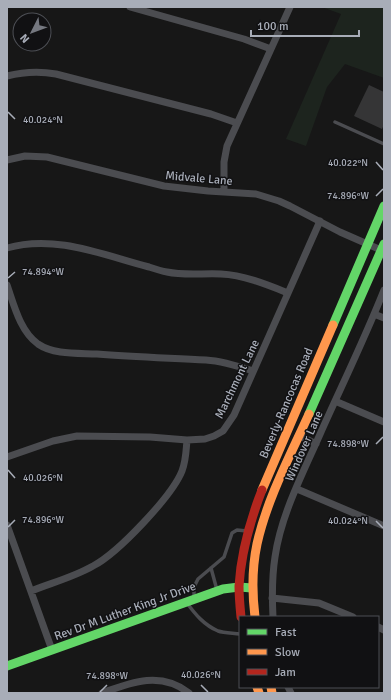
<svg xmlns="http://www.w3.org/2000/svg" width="391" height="700" viewBox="0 0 391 700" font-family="Signika,sans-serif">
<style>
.green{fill:#1d241e}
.building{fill:#353536}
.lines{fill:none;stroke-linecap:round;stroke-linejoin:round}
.lane{stroke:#4b4c50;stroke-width:3.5}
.street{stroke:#4b4c50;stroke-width:7}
.fast{stroke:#63d668;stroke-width:9}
.slow{stroke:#ff974d;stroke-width:9}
.jam{stroke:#b3261e;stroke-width:9}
.ticks{fill:none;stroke:#a8adb8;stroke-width:1.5}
.labels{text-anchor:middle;stroke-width:3;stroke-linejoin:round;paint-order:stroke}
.street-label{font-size:12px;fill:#a8adb8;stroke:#111113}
.ticks-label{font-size:10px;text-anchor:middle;fill:#a8adb8;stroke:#111113;stroke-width:3;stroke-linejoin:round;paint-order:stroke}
</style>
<rect width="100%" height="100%" fill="#171717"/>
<!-- green -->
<path class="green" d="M322 7H384V78L345 64 327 87 306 146 286 139 341 14Z"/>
<!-- building -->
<path class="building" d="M369 85 384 92V125L382 129 354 116Z"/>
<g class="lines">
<!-- lane -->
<path class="lane" d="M335 122 384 144
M211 568 217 590
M194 598V587L198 579 224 557 232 533 237 530 247 531
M187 603C195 614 204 625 218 631 224 633 233 633 240 634"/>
<!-- street -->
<path class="street" d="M130 7 244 39 271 49
M7 76C23 72 39 71 56 74L211 114 237 123
M7 160 25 156 47 157 164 186 208 191 256 194 279 201 290 206 340 232 381 250
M224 192V162L227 146 290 7
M7 248C55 234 103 255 149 267 155 269 161 271 167 272 185 276 203 273 221 274 244 275 268 285 288 293
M7 285C14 305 20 331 38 344 54 355 78 353 97 354 133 357 170 358 206 360 222 361 238 366 253 371
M374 314 384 318
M335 401 384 422
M300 436 316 444
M7 457 53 441 77 436 150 437 187 440 205 439 214 436 223 431 234 415 320 221
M297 489 384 526
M7 525 52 650
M31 591C51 583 74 577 93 566 118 553 172 496 182 471 186 461 186 451 187 440
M272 598 319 603 353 617
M273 617C272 597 272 576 275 557 281 514 304 471 321 432 342 385 365 338 384 290
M378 627 384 630
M288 687 291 693
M102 693C132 682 161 671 189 693"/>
<!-- fast -->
<path class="fast" d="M333 325 384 206
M309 414 384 244
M7 666 223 589 239 587 252 588"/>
<!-- slow -->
<path class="slow" d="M262 490 333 325
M255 617C252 593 252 568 257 544 267 499 290 456 309 414
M257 687 259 693
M271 687 272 693"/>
<!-- jam -->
<path class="jam" d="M241 617C240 607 239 596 239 586 241 553 250 521 262 490"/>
</g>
<!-- ticks -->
<path class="ticks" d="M8 112 15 119M376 162 383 170M376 196 383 189M8 278 15 272M376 444 383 437M8 470 15 478M376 521 383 528M8 527 15 520M201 685 208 692M100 692 107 685"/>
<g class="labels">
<!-- street labels -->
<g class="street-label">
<text transform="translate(199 178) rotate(5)" y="4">Midvale Lane</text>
<text transform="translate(237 379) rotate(-64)" y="4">Marchmont Lane</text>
<text transform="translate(286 403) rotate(-67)" y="4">Beverly-Rancocas Road</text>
<text transform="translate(304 446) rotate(-66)" y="4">Windover Lane</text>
<text transform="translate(125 611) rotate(-20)" y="4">Rev Dr M Luther King Jr Drive</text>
</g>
</g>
<g class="ticks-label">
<text x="43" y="123">40.024°N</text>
<text x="348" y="166">40.022°N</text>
<text x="348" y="199">74.896°W</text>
<text x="43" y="275">74.894°W</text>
<text x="348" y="447">74.898°W</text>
<text x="43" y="481">40.026°N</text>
<text x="43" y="523">74.896°W</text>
<text x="348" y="524">40.024°N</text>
<text x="201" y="678">40.026°N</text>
<text x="107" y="679">74.898°W</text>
</g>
<!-- border -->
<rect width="391" height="700" fill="none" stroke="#a8adb8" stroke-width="16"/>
<!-- legend -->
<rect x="239" y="616" width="140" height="72" fill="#111113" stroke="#4d4f55"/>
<rect x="247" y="629" width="20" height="6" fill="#63d668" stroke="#4d4f55"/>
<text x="275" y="636" font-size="12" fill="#a8adb8">Fast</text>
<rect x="247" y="649" width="20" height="6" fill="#ff974d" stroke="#4d4f55"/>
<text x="275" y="656" font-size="12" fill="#a8adb8">Slow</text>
<rect x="247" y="669" width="20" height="6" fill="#b3261e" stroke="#4d4f55"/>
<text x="275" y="676" font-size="12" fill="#a8adb8">Jam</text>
<!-- north arrow -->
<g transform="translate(32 32) rotate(228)"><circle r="19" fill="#111113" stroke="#4d4f55"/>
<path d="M0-3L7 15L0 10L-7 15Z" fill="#757880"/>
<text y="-6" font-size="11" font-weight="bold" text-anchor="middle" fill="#a8adb8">N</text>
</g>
<!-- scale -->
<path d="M251 30v6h108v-6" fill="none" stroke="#a8adb8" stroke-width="2"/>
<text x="257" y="30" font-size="12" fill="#a8adb8" stroke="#111113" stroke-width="3" paint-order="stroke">100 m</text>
</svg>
